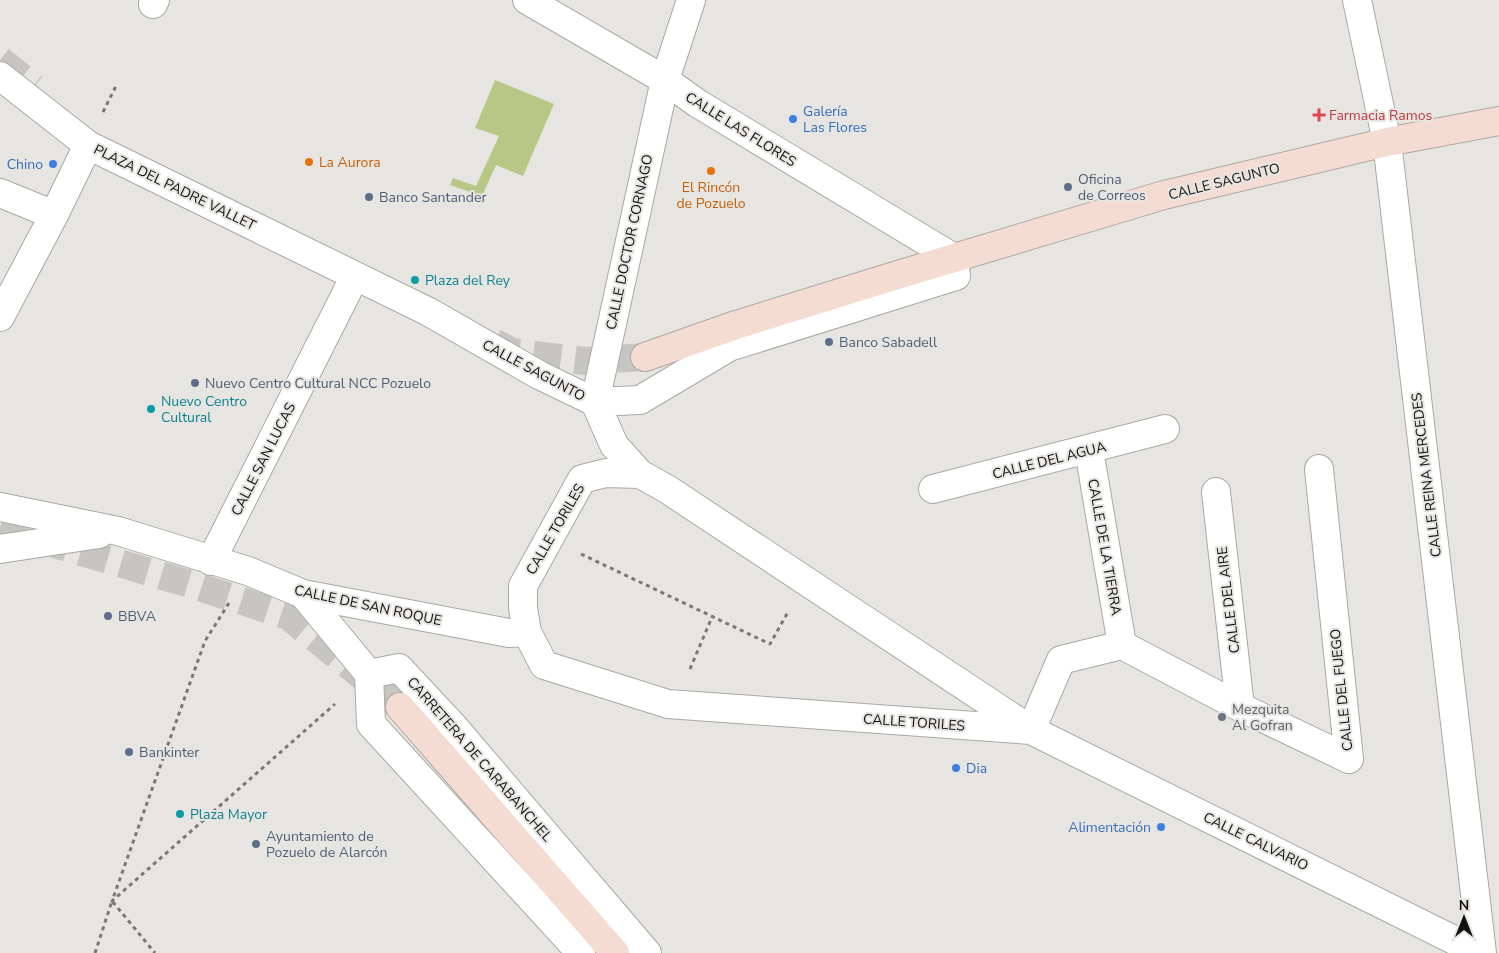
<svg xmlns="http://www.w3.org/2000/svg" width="1499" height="953" viewBox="0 0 1499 953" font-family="'Nunito Sans',sans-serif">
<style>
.green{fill:#b8c785}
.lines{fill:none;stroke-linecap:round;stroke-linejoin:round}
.secondary-tunnel{stroke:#c7c5c2;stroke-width:28;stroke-dasharray:28 14;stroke-linecap:butt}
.street-casing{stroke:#aaa8a3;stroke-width:30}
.secondary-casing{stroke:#aaa8a3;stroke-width:30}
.path{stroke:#7a7876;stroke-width:3;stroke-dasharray:4 4;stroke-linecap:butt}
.street{stroke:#fff;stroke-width:28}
.secondary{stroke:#f5dcd3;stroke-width:28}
.health-dot{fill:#e0444e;stroke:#e7e5e1;stroke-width:2}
.shop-dot{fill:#3f7fe0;stroke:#e7e5e1;stroke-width:2}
.food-dot{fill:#e8710a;stroke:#e7e5e1;stroke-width:2}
.service-dot{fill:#5c6f8a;stroke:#e7e5e1;stroke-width:2}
.culture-dot{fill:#0f9aa8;stroke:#e7e5e1;stroke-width:2}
.worship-dot{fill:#6b7280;stroke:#e7e5e1;stroke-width:2}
.labels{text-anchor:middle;stroke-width:4;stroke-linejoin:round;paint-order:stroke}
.shop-label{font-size:14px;fill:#366cbe;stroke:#e7e5e1;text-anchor:start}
.health-label{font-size:14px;fill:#be3a42;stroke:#e7e5e1;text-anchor:start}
.street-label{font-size:14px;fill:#131211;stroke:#e7e5e1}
.food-label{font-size:14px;fill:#c56008;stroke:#e7e5e1;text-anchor:start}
.service-label{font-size:14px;fill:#4e5e75;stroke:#e7e5e1;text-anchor:start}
.culture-label{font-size:14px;fill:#0d838f;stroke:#e7e5e1;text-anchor:start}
.worship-label{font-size:14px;fill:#5b616d;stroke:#e7e5e1;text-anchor:start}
</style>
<rect width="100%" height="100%" fill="#e7e5e1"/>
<!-- green -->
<path class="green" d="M495 80 554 104 523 176 496 165 482 196 450 185 453 178 476 186 499 136 475 128Z"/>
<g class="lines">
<!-- secondary-tunnel -->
<path class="secondary-tunnel" d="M0 60 34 87
M494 342 512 352 585 361 645 357
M0 528 190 584 288 616 400 707"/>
<defs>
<path id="street" d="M1357 0 1387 142 1482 953
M153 4 155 0
M0 76 88 145 429 312 539 375 595 402 640 400 729 347 956 276 954 258 697 103 665 80 527 0
M0 193 54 215
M0 317 54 215 88 145
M1089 450 1122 645
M640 474 614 445 595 402 665 80 691 0
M933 489 1165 429
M1216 492 1240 707
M0 507 118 531 248 571 303 594 509 633 527 632
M0 549 99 534
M211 561 355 276
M303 594 369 674 399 668 454 727 647 953
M369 674 371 724 581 953
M1031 730 668 704 544 665 527 632 523 608V586L582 479 606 473 640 474 667 489 1031 730 1480 953
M1031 730 1061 660 1122 645 1240 707 1349 759 1319 469"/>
<path id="secondary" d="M645 357 736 325 891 277 1164 195 1387 142 1499 121
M400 707 615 953"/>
</defs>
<!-- street casing -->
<use href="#street" class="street-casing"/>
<!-- secondary casing -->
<use href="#secondary" class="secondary-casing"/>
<!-- path -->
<path class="path" d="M103 112 117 84
M581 554 770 644 788 612
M229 603 205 641 112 901 335 704
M690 669 712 617
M95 953 112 901 155 953"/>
<!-- street -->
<use href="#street" class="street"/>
<!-- secondary -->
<use href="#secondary" class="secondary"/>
</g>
<!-- markers -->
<path class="health-dot" d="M1316.5 107.5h5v5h5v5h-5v5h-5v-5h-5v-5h5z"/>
<g class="shop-dot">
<circle cx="793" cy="119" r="5"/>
<circle cx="53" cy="164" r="5"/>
<circle cx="956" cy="768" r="5"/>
<circle cx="1161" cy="827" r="5"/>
</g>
<g class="food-dot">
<circle cx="309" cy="162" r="5"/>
<circle cx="711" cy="171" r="5"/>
</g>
<g class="service-dot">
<circle cx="1068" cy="187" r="5"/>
<circle cx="369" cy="197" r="5"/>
<circle cx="829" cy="342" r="5"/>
<circle cx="195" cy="383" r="5"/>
<circle cx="108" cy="616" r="5"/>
<circle cx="129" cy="752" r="5"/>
<circle cx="256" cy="844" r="5"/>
</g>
<g class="culture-dot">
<circle cx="415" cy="280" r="5"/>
<circle cx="151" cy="409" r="5"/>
<circle cx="180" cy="814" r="5"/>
</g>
<circle class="worship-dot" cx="1222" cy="717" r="5"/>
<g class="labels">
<!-- shop labels -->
<g class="shop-label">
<text x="803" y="116">Galería<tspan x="803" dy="16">Las Flores</tspan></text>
<text x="43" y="169" text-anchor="end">Chino</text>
<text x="966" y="773">Dia</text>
<text x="1151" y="832" text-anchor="end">Alimentación</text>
</g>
<!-- health labels -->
<g class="health-label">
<text x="1329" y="120">Farmacia Ramos</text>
</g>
<!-- street labels -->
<g class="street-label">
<text transform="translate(741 129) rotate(32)" y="5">CALLE LAS FLORES</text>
<text transform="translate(1224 181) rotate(-14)" y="5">CALLE SAGUNTO</text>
<text transform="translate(175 187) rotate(26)" y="5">PLAZA DEL PADRE VALLET</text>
<text transform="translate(629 242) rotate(-78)" y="5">CALLE DOCTOR CORNAGO</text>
<text transform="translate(534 370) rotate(28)" y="5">CALLE SAGUNTO</text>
<text transform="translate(263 459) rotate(-63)" y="5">CALLE SAN LUCAS</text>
<text transform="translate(1049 460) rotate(-14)" y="5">CALLE DEL AGUA</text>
<text transform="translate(1426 475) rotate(-97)" y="5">CALLE REINA MERCEDES</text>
<text transform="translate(555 529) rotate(-60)" y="5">CALLE TORILES</text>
<text transform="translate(1105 547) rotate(80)" y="5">CALLE DE LA TIERRA</text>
<text transform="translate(1228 600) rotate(-97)" y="5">CALLE DEL AIRE</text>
<text transform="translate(368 605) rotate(12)" y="5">CALLE DE SAN ROQUE</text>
<text transform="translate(1341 690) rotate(-96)" y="5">CALLE DEL FUEGO</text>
<text transform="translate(914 722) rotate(4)" y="5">CALLE TORILES</text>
<text transform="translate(480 759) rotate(49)" y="5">CARRETERA DE CARABANCHEL</text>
<text transform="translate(1256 841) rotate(26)" y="5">CALLE CALVARIO</text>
</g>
<!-- food labels -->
<g class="food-label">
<text x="319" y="167">La Aurora</text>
<text x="711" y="192" text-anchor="middle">El Rincón<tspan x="711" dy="16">de Pozuelo</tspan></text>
</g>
<!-- service labels -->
<g class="service-label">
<text x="1078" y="184">Oficina<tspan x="1078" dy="16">de Correos</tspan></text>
<text x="379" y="202">Banco Santander</text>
<text x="839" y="347">Banco Sabadell</text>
<text x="205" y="388">Nuevo Centro Cultural NCC Pozuelo</text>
<text x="118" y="621">BBVA</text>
<text x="139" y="757">Bankinter</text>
<text x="266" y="841">Ayuntamiento de<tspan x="266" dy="16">Pozuelo de Alarcón</tspan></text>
</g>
<!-- culture labels -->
<g class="culture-label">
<text x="425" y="285">Plaza del Rey</text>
<text x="161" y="406">Nuevo Centro<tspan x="161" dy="16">Cultural</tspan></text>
<text x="190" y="819">Plaza Mayor</text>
</g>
<!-- worship labels -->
<g class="worship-label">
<text x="1232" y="714">Mezquita<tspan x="1232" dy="16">Al Gofran</tspan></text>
</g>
</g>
<!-- north arrow -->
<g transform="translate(1464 918)" stroke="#e7e5e1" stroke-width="4" paint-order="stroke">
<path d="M0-4L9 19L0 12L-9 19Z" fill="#131211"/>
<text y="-8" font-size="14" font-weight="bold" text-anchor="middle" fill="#131211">N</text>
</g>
</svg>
